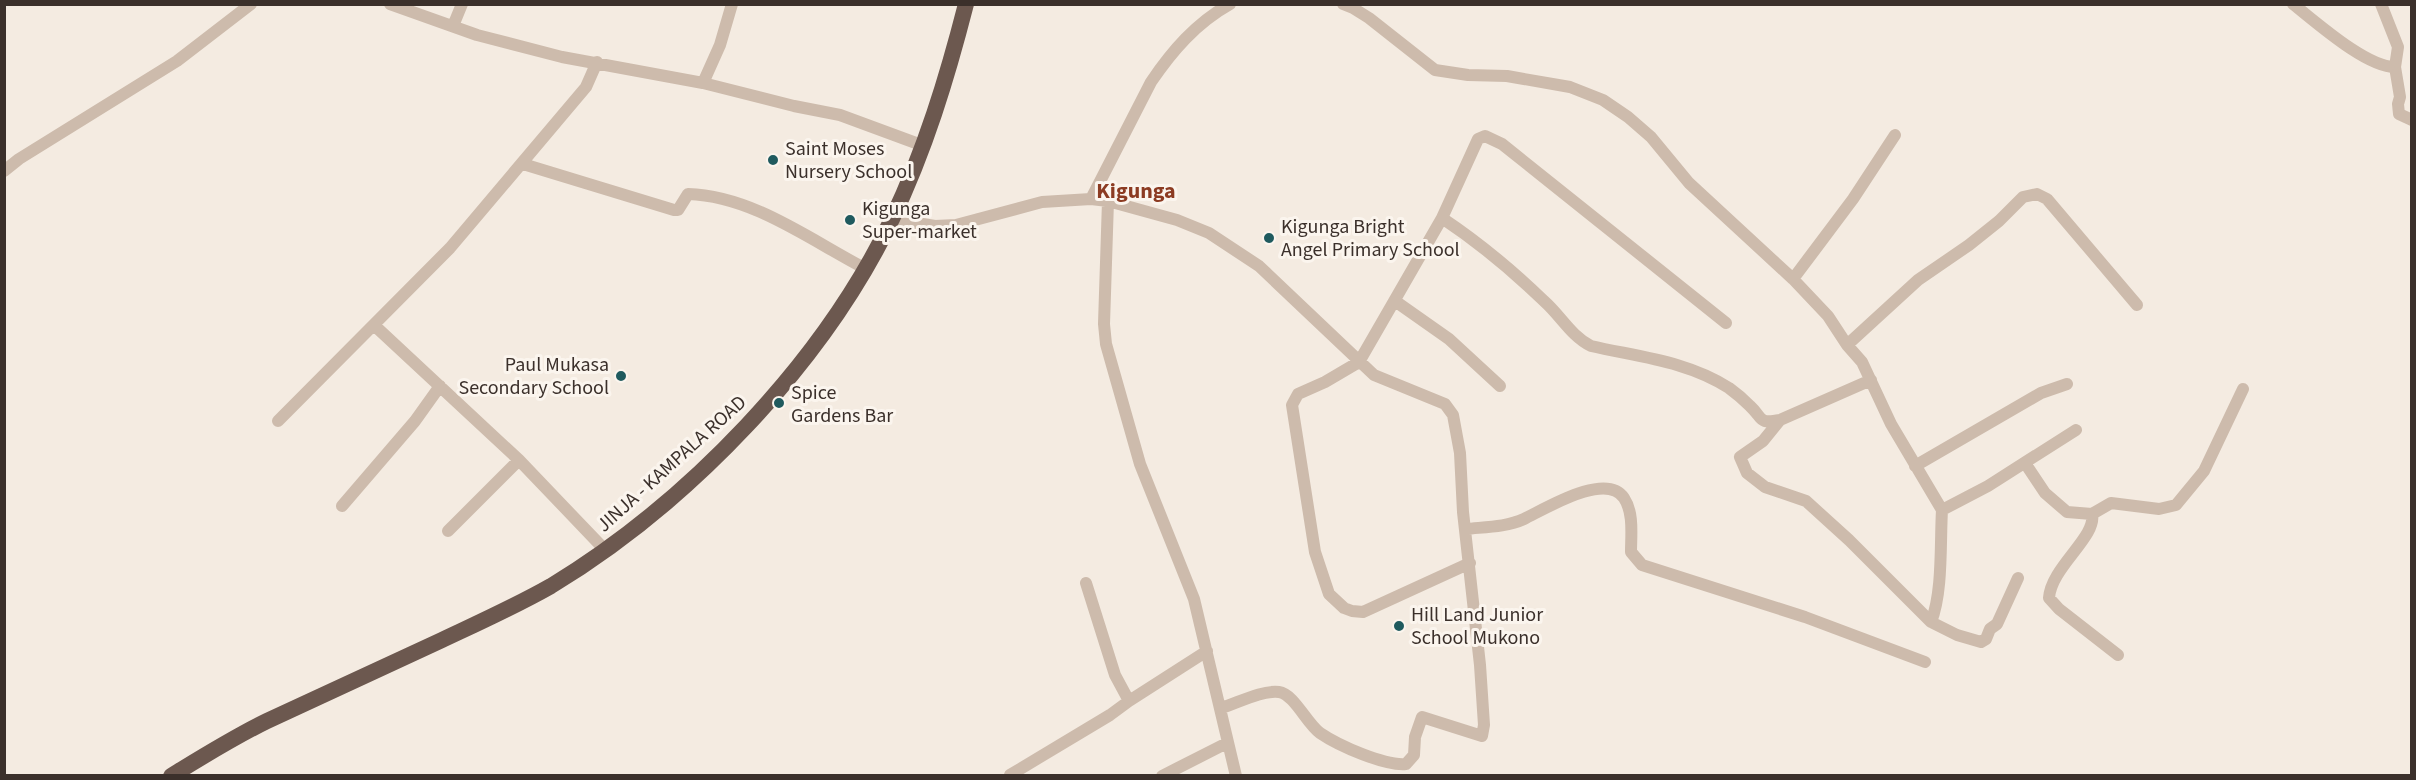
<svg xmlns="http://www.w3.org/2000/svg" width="2416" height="780" viewBox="0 0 2416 780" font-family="'Source Sans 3',sans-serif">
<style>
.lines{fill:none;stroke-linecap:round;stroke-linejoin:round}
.minor{stroke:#cdbbac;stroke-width:12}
.trunk{stroke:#6c584f;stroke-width:16}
.poi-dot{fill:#1f5a5e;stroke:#fbf5ee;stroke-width:2}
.labels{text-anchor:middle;stroke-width:6;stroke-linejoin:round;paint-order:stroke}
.poi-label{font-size:20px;fill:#3b302b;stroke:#fbf5ee;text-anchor:start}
.street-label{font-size:20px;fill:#3b302b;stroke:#fbf5ee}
.quarter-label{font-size:22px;font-weight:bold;fill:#8c3b22;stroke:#fbf5ee}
</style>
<rect width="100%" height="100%" fill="#f4ebe1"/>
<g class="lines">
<!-- minor -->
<path class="minor" d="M390 4 477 35 562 57 703 83 794 106 840 115 924 146
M1343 4 1353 8 1369 18 1435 70 1468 75 1507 76 1570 87 1603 100 1628 117 1651 137 1689 183 1793 279 1828 316 1847 345 1862 362 1891 424 1942 510
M2293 4C2316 22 2366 67 2395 67
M2381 4 2398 47 2395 67 2400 97 2398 104 2399 114 2412 120
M453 26 462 4
M703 83 720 45 732 4
M523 164 674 210H678L688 194C753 196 810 240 866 269
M4 171 19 159 177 61 251 4
M1091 199 1151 82C1172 51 1196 23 1230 4
M1108 201 1104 324 1106 344 1140 464 1194 599 1236 776
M1442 218C1478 242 1513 271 1544 301 1561 316 1571 336 1591 346 1639 357 1687 361 1729 388 1736 393 1744 400 1750 406 1764 419 1757 424 1780 420L1871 380
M892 219 935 226 956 225 1042 202 1091 199 1108 201 1177 220 1209 233 1259 266 1374 375 1445 404 1453 415 1460 453 1463 512 1480 665 1484 725 1482 736 1422 717 1415 737 1414 755 1406 764C1385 766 1339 746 1320 733 1307 724 1294 694 1279 692 1261 690 1238 703 1221 708
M1793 279 1853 199 1895 135
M1395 301 1449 339 1500 386
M375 326 519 460 606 551
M1847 345 1918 280 1969 245 1999 221 2023 197 2037 194 2047 199 2137 305
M1780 420 1763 441 1740 457 1747 473 1765 487 1806 501 1849 540 1931 622 1957 635 1981 642 1986 639 1990 629 1997 624 2018 578
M278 421 450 248 586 87 597 62
M2025 463 2045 493 2067 512 2092 514 2111 503 2159 509 2176 505 2204 471 2243 389
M1915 466 2041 393 2067 384
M342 506 415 421 440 386
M2092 514C2097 537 2051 567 2049 598L2059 609 2118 655
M1466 529C1484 527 1507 527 1524 519 1545 509 1606 471 1624 498 1634 513 1631 535 1631 552L1642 565 1805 617 1925 662
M448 531 519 460
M1470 563 1363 612 1352 611 1344 608 1329 594 1315 552 1292 405 1298 394 1325 382 1359 362 1442 218 1478 139 1485 136 1502 144 1726 323
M1086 583 1115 675 1129 701
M1931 622C1943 592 1940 543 1942 510L1988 486 2076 430
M1010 775 1110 715 1129 701 1207 651
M1162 776 1227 743"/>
<!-- trunk -->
<path class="trunk" d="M171 776C202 757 234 737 267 721 325 694 383 667 442 640 478 623 516 606 551 586 688 503 823 363 892 219 925 150 947 78 966 4"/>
</g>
<!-- markers -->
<g class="poi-dot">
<circle cx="773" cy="160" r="6"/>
<circle cx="850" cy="220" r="6"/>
<circle cx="1269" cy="238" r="6"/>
<circle cx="621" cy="376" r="6"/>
<circle cx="779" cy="403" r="6"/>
<circle cx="1399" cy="626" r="6"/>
</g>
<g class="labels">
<!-- poi labels -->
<g class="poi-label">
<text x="785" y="155">Saint Moses<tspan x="785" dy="23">Nursery School</tspan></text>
<text x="862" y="215">Kigunga<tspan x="862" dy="23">Super-market</tspan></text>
<text x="1281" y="233">Kigunga Bright<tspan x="1281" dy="23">Angel Primary School</tspan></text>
<text x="609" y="371" text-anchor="end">Paul Mukasa<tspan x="609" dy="23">Secondary School</tspan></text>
<text x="791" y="399">Spice<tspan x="791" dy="23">Gardens Bar</tspan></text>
<text x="1411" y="621">Hill Land Junior<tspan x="1411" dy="23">School Mukono</tspan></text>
</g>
<!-- street labels -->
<g class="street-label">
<text transform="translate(671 463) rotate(-42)" y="7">JINJA - KAMPALA ROAD</text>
</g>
<!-- quarter labels -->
<g class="quarter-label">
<text x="1136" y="198">Kigunga</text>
</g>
</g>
<!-- border -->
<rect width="2416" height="780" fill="none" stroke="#3b302b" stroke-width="12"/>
</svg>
